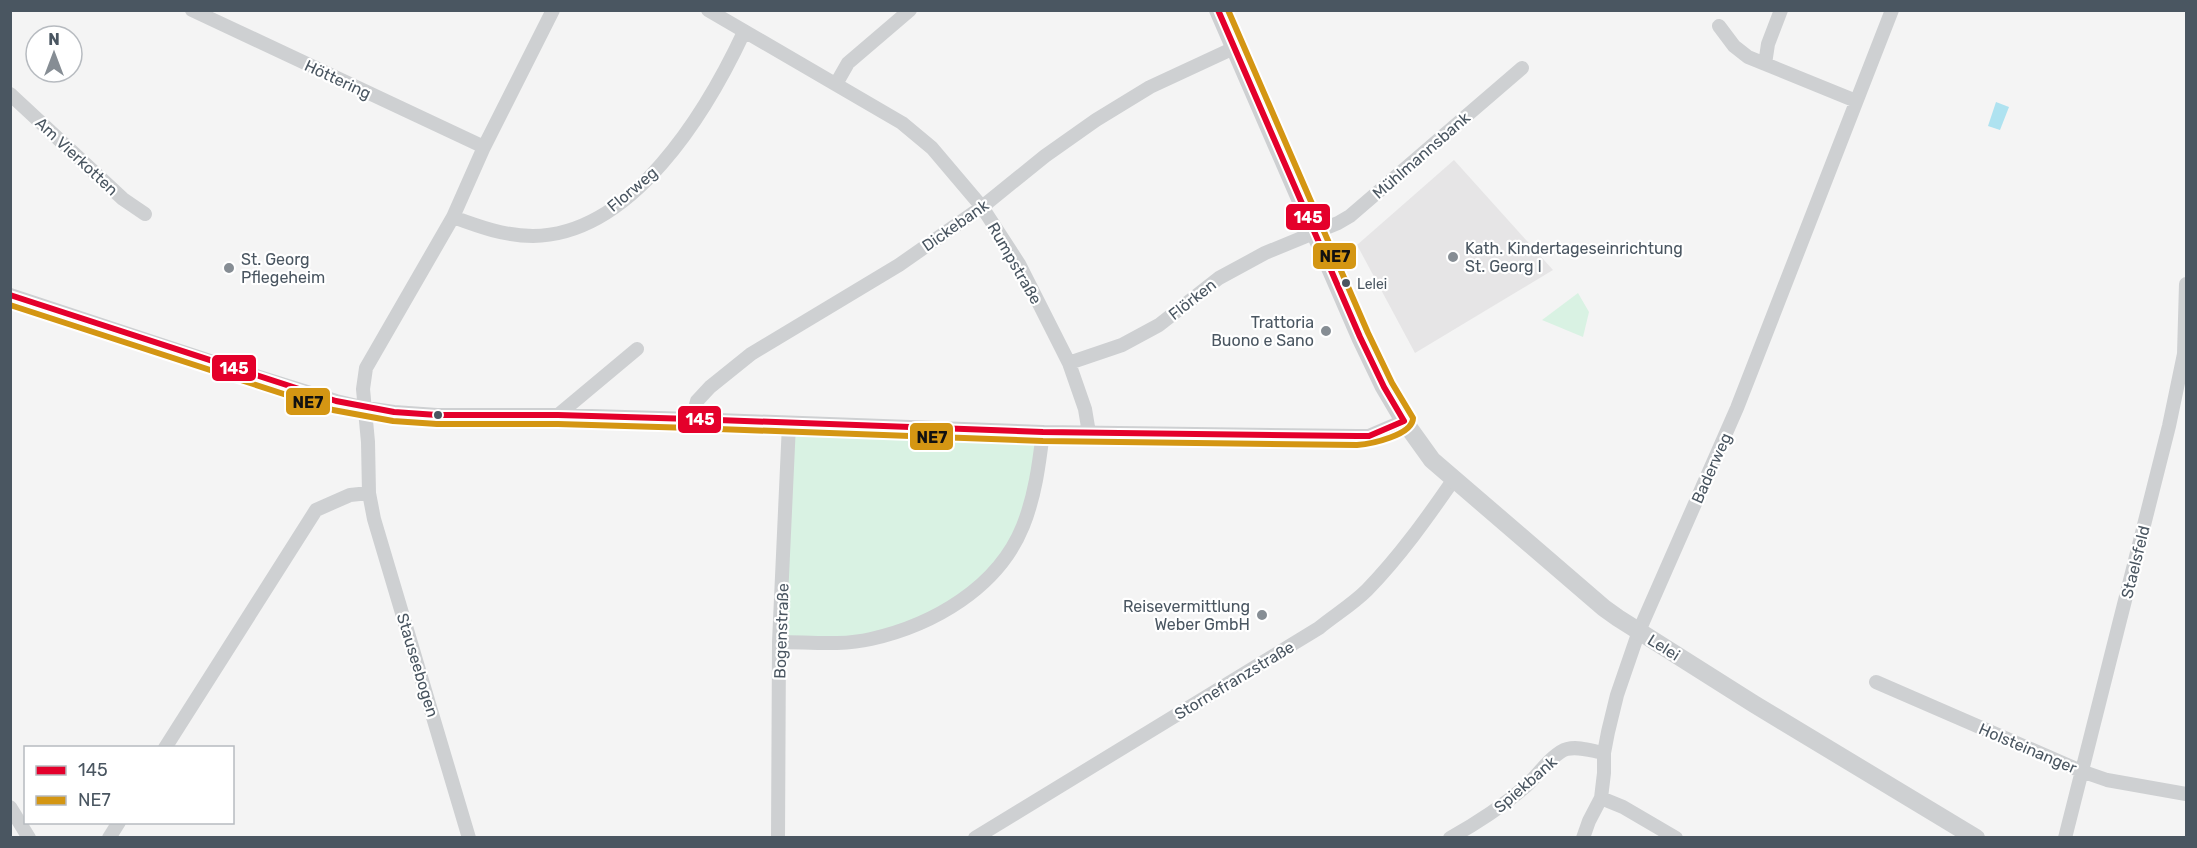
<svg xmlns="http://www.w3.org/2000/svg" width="2197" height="848" viewBox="0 0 2197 848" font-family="Rubik,sans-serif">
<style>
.education{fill:#e6e5e6}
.green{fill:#d9f2e3}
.water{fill:#aee2f0}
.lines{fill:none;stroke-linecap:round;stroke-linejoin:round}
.minor{stroke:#ced0d2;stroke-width:14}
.tertiary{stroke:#ced0d2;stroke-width:18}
.bus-1-casing{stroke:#fff;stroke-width:10}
.bus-2-casing{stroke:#fff;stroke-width:10}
.bus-1{stroke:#e4002b;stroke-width:6}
.bus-2{stroke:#d49613;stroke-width:6}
.poi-dot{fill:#868d94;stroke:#fff;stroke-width:2}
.bus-dot{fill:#4a5661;stroke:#fff;stroke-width:2}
.labels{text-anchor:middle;stroke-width:4.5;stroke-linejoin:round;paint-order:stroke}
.bus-label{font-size:14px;fill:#4a5661;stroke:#fff;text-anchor:start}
.street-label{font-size:16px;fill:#4a5661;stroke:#fff}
.poi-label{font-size:16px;fill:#4a5661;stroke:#fff;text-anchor:start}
.line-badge{stroke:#fff;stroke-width:2}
.badge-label{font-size:16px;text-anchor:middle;font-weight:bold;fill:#fff}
.pale-badge-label{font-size:16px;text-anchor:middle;font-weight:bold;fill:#111}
</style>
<rect width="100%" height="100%" fill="#f4f4f4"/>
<!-- education -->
<path class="education" d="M1454 160 1553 270 1415 353 1357 245Z"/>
<!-- green -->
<path class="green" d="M1578 293 1589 312 1583 337 1542 320Z
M789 424 1043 432 1036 482 1007 555 941 613 870 640 779 642Z"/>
<!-- water -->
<path class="water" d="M1996 102 2009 107 2000 130 1988 126Z"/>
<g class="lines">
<!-- minor -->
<path class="minor" d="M192 10 484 147
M708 10 902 123 932 148 982 207 1019 264 1069 363 1085 409 1089 433
M1719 26 1734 46 1748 57 1856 101
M1765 64 1768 44 1781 10
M836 84 848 63 910 10
M10 94 123 199 145 214
M453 217C480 227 505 236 533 236 633 235 707 111 744 32
M10 295 262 378 336 401 366 408 394 412 437 415H558L692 419 1043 432 1357 436H1369L1404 421
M1069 363 1122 345 1159 325 1219 278 1265 253 1338 223 1350 216 1522 68
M558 415 637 349
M692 419 697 401 710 387 751 354 899 265 982 207 1045 156 1096 120 1150 87 1234 48
M369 493 374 519 469 838
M779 642C809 642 841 646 871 639 933 625 998 588 1023 526 1035 496 1039 465 1043 432
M1876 682 2081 771 2107 780 2186 794
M165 748 316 510 350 495 369 493 368 442 363 389 366 368 453 217 484 147 553 10
M1601 798 1623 807 1676 838
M10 807 29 838
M109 838 119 822
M778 838 779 642 789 424
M975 838 1319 628C1335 615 1353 604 1367 590 1400 556 1427 518 1454 479
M1450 838C1477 823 1503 806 1526 786 1537 776 1554 752 1567 749 1579 746 1592 751 1604 753
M1583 838 1589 821 1601 798 1604 773V753L1608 732 1617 695 1639 631 1737 408 1892 10
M2065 838 2169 426 2184 354 2186 284"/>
<!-- tertiary -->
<path class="tertiary" d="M1218 10 1360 337 1384 387 1404 421 1432 460 1604 608 1618 618 1754 704 1976 838"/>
<defs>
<path id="bus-1" d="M1218 10 1360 337 1384 387 1404 421
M10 295 336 401 394 412 437 415H558L692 419 1043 432 1357 436H1369L1404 421"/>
<path id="bus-2" d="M10 305 333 410 393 421 437 424H558L692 428 1043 441 1357 445C1371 444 1413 435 1413 418L1392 383 1368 333 1228 10"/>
</defs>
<!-- bus-1 casing -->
<use href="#bus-1" class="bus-1-casing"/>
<!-- bus-2 casing -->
<use href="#bus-2" class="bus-2-casing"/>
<!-- bus-1 -->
<use href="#bus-1" class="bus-1"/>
<!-- bus-2 -->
<use href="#bus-2" class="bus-2"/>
</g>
<!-- markers -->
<g class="poi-dot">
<circle cx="1453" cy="257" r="6"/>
<circle cx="229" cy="268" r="6"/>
<circle cx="1326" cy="331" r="6"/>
<circle cx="1262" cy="615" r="6"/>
</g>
<g class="bus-dot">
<circle cx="1346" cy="283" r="5"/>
<circle cx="438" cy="415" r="5"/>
</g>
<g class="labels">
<!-- bus labels -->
<g class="bus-label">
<text x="1357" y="289">Lelei</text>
</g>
<!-- street labels -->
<g class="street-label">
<text transform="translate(338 79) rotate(25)" y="6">Höttering</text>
<text transform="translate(1421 155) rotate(-41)" y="6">Mühlmannsbank</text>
<text transform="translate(77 156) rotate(43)" y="6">Am Vierkotten</text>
<text transform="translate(632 189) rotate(-40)" y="6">Florweg</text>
<text transform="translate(955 225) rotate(-35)" y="6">Dickebank</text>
<text transform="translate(1015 263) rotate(60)" y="6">Rumpstraße</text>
<text transform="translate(1192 299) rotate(-38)" y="6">Flörken</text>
<text transform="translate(1711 468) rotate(-66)" y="6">Baderweg</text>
<text transform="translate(2135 562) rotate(-76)" y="6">Staelsfeld</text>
<text transform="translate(781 631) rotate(-88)" y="6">Bogenstraße</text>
<text transform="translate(1664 647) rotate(32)" y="6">Lelei</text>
<text transform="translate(418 665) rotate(73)" y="6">Stauseebogen</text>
<text transform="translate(1234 680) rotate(-31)" y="6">Stornefranzstraße</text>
<text transform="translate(2028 748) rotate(23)" y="6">Holsteinanger</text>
<text transform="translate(1525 784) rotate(-41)" y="6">Spiekbank</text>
</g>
<!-- poi labels -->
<g class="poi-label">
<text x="1465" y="254">Kath. Kindertageseinrichtung<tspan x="1465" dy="18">St. Georg I</tspan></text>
<text x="241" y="265">St. Georg<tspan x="241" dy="18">Pflegeheim</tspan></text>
<text x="1314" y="328" text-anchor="end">Trattoria<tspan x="1314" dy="18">Buono e Sano</tspan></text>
<text x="1250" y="612" text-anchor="end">Reisevermittlung<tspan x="1250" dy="18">Weber GmbH</tspan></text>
</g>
</g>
<g class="line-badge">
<rect x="1285" y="203" width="46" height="28" rx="6" fill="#e4002b"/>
<rect x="1312" y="242" width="45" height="28" rx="6" fill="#d49613"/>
<rect x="211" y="354" width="46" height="28" rx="6" fill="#e4002b"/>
<rect x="285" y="387" width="46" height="29" rx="6" fill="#d49613"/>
<rect x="677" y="405" width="45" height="29" rx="6" fill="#e4002b"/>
<rect x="909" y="422" width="45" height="29" rx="6" fill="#d49613"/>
</g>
<g class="badge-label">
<text x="1308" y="223">145</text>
<text x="234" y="374">145</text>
<text x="700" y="425">145</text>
</g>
<g class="pale-badge-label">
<text x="1335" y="262">NE7</text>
<text x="308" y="408">NE7</text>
<text x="932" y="443">NE7</text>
</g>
<!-- border -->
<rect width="2197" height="848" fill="none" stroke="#4a5661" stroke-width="24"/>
<!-- legend -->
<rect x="24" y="746" width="210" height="78" fill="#ffffff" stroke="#b7bbc0" stroke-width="1.5"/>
<rect x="36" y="766" width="30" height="9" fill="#e4002b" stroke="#b7bbc0" stroke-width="1.5"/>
<text x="78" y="776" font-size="18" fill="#4a5661">145</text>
<rect x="36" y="796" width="30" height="9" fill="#d49613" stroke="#b7bbc0" stroke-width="1.5"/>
<text x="78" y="806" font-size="18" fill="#4a5661">NE7</text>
<!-- north arrow -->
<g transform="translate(54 54)"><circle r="28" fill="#ffffff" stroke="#b7bbc0" stroke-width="1.5"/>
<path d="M0-4.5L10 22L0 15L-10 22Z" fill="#868d94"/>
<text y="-9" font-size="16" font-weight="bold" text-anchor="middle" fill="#4a5661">N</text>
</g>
</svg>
